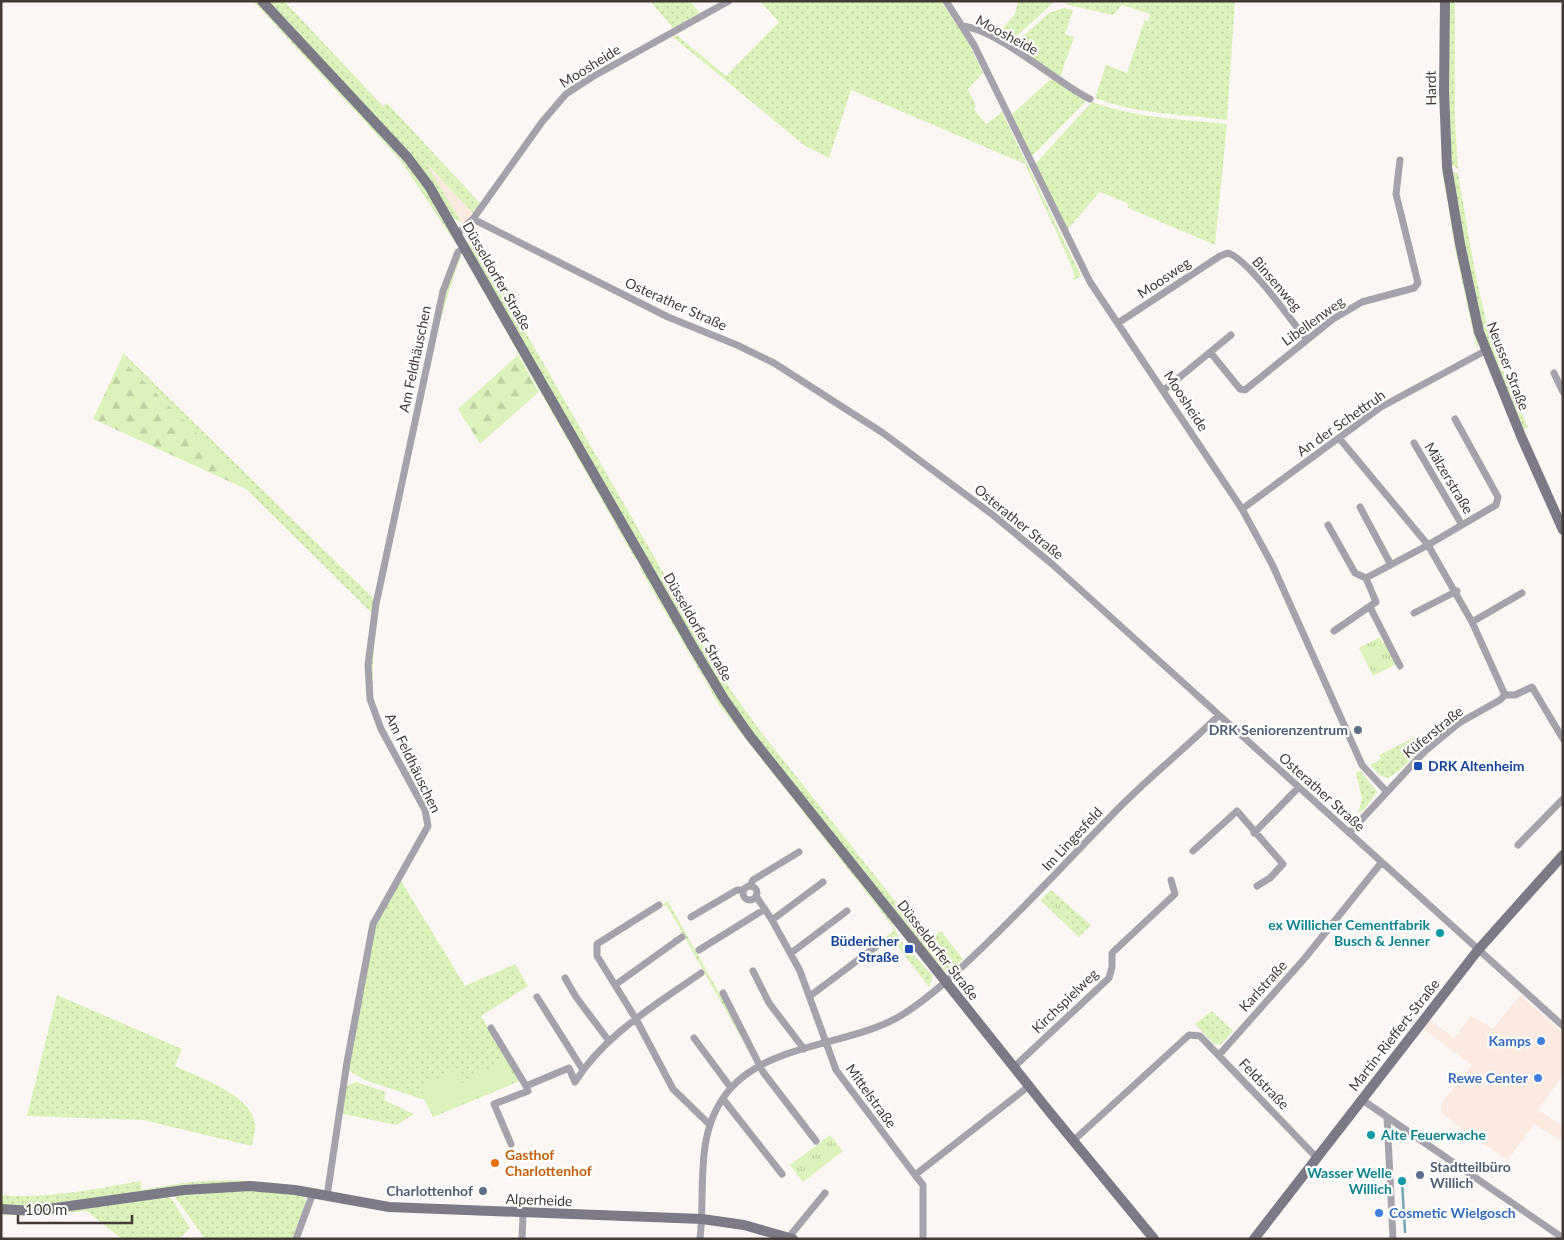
<svg xmlns="http://www.w3.org/2000/svg" width="1564" height="1240" viewBox="0 0 1564 1240" font-family="Lato,sans-serif">
<style>
.commercial{fill:#fceae0}
.grass{fill:url(#grass-dots)}
.forest{fill:url(#forest-firs)}
.park{fill:url(#park-tufts)}
.pitch{fill:#dbf3ba}
.lines{fill:none;stroke-linecap:round;stroke-linejoin:round}
.stream{stroke:#6ea6b9;stroke-width:2.5}
.street{stroke:#a5a2ac;stroke-width:7}
.secondary{stroke:#7d7a88;stroke-width:10}
.service-dot{fill:#5c6f8a;stroke:#fff;stroke-width:2}
.transit-dot{fill:#1a4fb4;stroke:#fff;stroke-width:2}
.culture-dot{fill:#0f9aa8;stroke:#fff;stroke-width:2}
.shop-dot{fill:#3f7fe0;stroke:#fff;stroke-width:2}
.food-dot{fill:#e8710a;stroke:#fff;stroke-width:2}
.labels{text-anchor:middle;stroke-width:4.5;stroke-linejoin:round;paint-order:stroke}
.street-label{font-size:14px;fill:#433935;stroke:#fff}
.service-label{font-size:14px;font-weight:bold;fill:#4e5e75;stroke:#fff;text-anchor:end}
.transit-label{font-size:14px;font-weight:bold;fill:#164399;stroke:#fff;text-anchor:start}
.culture-label{font-size:14px;font-weight:bold;fill:#0d838f;stroke:#fff;text-anchor:end}
.shop-label{font-size:14px;font-weight:bold;fill:#366cbe;stroke:#fff;text-anchor:end}
.food-label{font-size:14px;font-weight:bold;fill:#c56008;stroke:#fff;text-anchor:start}
</style>
<defs>
<pattern id="grass-dots" width="8" height="8" patternUnits="userSpaceOnUse" patternTransform="scale(1.25)"><rect width="8" height="8" fill="#dbf3ba"/><path d="M2 2h.1M6 6h.1" fill="none" stroke="#bdd1a0" stroke-width="1.8" stroke-linecap="round"/></pattern>
<pattern id="forest-firs" width="22" height="20" patternUnits="userSpaceOnUse" patternTransform="scale(1.25)"><rect width="22" height="20" fill="#dbf3ba"/><path d="M5 1l3.5 6h-7zM16 11l3.5 6h-7z" fill="#bdd1a0"/></pattern>
<pattern id="park-tufts" width="24" height="20" patternUnits="userSpaceOnUse" patternTransform="scale(1.25)"><rect width="24" height="20" fill="#dbf3ba"/><path d="M3 7l-1-3M5 7V3M7 7l1-3M15 17l-1-3M17 17v-4M19 17l1-3" fill="none" stroke="#bdd1a0"/></pattern>
</defs>
<rect width="100%" height="100%" fill="#fcf7f4"/>
<!-- commercial -->
<path class="commercial" d="M422 158 474 214 462 223Z
M1520 995 1563 1033V1075L1538 1110 1563 1126V1142L1534 1124 1508 1160 1458 1127 1441 1112V1104L1472 1065 1423 1029 1430 1020 1454 1038 1471 1016 1493 1029Z"/>
<!-- grass -->
<path class="grass" d="M253 1H256L403 159 425 188 458 247 401 161Z
M267 1H284L383 106 387 103 480 203 473 213 425 162 462 223 454 219 436 189Z
M650 1H690L700 13 673 28Z
M760 1H941L968 42 983 73 968 89 976 106 974 109 986 124 1002 112 1081 276 1073 281 1074 274 1069 260 1025 164 851 90 829 158 805 146 673 37 677 35 726 76 779 22Z
M1018 1H1055L1008 44 995 37 1015 14Z
M1062 1H1235L1227 120C1183 114 1136 114 1095 98L1106 65 1127 73 1145 19 1148 22 1150 14 1122 5 1113 15 1068 5Z
M1448 1H1455V118L1458 169 1450 164 1448 118Z
M1064 8 1073 10 1065 34 1074 37 1060 78 1012 46 1049 13Z
M1052 78 1086 101 1031 157 1011 115Z
M1092 102C1135 118 1181 119 1227 124L1215 245 1128 208 1127 203 1100 192 1067 230 1035 164Z
M1442 170 1444 171 1449 210 1478 342 1477 350 1456 254Z
M1452 172 1458 173C1469 235 1477 300 1499 360 1507 383 1518 404 1528 427L1522 430 1488 348 1472 287Z
M472 240 491 274 493 271 514 312 730 689 761 732 927 941 941 931 963 959 950 971 946 972 941 968 752 732 715 677 466 242Z
M462 254C436 322 423 395 408 467 392 542 370 621 373 698L370 665 378 605 445 292 456 261 462 254 637 558 636 561Z
M123 353 375 600 373 614 246 489 259 495 121 359Z
M639 567 643 568 708 683 888 915 901 941 933 976 929 987 892 939H889L879 947 876 944 894 931 891 924 719 705Z
M1415 737C1417 741 1420 744 1419 748 1418 756 1395 775 1388 778L1379 775 1370 765 1381 759 1379 755Z
M1361 771 1377 792 1364 810 1358 813 1362 799 1356 772Z
M400 879 465 986 515 964 528 986 481 1016 520 1081 433 1117 425 1100 365 1080 348 1070 376 924Z
M1051 890 1091 925 1079 937 1040 900Z
M668 901 755 1058 753 1059 667 906 662 905Z
M57 995 182 1049 175 1066C197 1076 251 1095 255 1123 256 1130 253 1139 252 1146L143 1120 27 1116Z
M1212 1011 1233 1031 1220 1045 1214 1044 1195 1024Z
M356 1082 386 1092 384 1100 414 1114 397 1125 343 1114 346 1086Z
M141 1181V1190C155 1188 169 1185 183 1183 229 1177 275 1182 321 1189L319 1191 279 1184 35 1209 1 1206V1195C48 1199 95 1189 141 1181Z
M252 1188 304 1195 307 1203 292 1239H205L173 1194Z
M169 1195 190 1228 179 1239H122L87 1211 36 1216 1 1215V1212Z"/>
<!-- forest -->
<path class="forest" d="M518 355 539 392 480 444 458 409Z
M121 359 261 496 93 419Z"/>
<!-- park -->
<path class="park" d="M1380 637 1383 643 1386 642 1397 664 1373 676 1359 648Z
M1054 897 1073 915 1063 916 1053 907Z
M830 1135 843 1151 803 1182 790 1165Z"/>
<!-- pitch -->
<path class="pitch" d="M504 1060 516 1080 434 1115 420 1087 456 1070 462 1083Z"/>
<g class="lines">
<!-- stream -->
<path class="stream" d="M1402 1182 1405 1232"/>
<!-- street -->
<path class="street" d="M946 1 974 45 1090 282 1242 509 1272 564 1362 765 1386 791
M962 26C997 29 1056 82 1090 99
M473 219 668 317 737 345 774 363 883 433 993 515 1052 564 1563 1026
M457 234 473 219 542 122 566 94 592 77 729 1
M1118 323 1220 256 1228 253C1249 260 1291 320 1306 339
M1210 352 1240 389 1245 390 1333 319 1362 302 1414 288 1418 283 1396 194 1400 160
M1554 373 1563 392
M1164 390 1231 335
M1339 438 1428 545 1472 622 1505 695 1500 700 1459 723 1425 751 1349 833
M1414 443 1462 525
M1360 507 1391 565
M1242 509 1381 407 1485 351
M1328 525 1355 573 1366 578 1428 545 1496 505 1498 497 1455 419
M1370 607 1400 666
M1414 613 1457 591
M1472 622 1522 593
M1334 631 1376 602 1366 578
M1505 695H1515L1532 687 1563 739
M1254 833 1298 788
M1518 845 1563 799
M1193 851 1237 811 1283 864 1270 878 1257 886
M750 886 753 880 799 852
M743 893a7 7 0 1 1 14 0a7 7 0 1 1-14 0Z
M756 896 772 920 800 971 836 1070 915 1175 1029 1086
M659 905 597 944V956L636 1019 673 1089 709 1124
M691 917 737 890H744
M772 920 823 882
M699 950 765 909
M791 953 847 911
M753 971 769 1003 804 1049
M565 978 576 997 609 1041
M615 985 682 937
M723 993 763 1072 816 1141
M810 996 878 945
M537 997 583 1070
M491 1028 526 1086 569 1068 575 1082C605 1034 656 1005 701 973
M694 1038 731 1088
M1219 1055 1305 958 1381 863
M1014 1067 1109 978 1112 967V953L1175 894 1171 880
M723 1099 782 1174
M1361 1099 1563 1238
M1387 1117 1393 1239
M1073 1141 1189 1035 1200 1036 1316 1157
M511 1144 494 1104 528 1091 526 1086
M915 1175 923 1185V1239
M327 1196 347 1062 373 924 428 826 425 810 381 729 370 699 368 665 376 604 443 291 458 252 465 247
M789 1237 825 1193
M296 1239 313 1193
M522 1239 523 1213
M700 1239C706 1186 693 1132 730 1089 771 1042 851 1046 902 1015 932 996 958 971 983 947 1028 904 1069 859 1112 815 1145 780 1184 750 1218 716"/>
<!-- secondary -->
<path class="secondary" d="M262 1 408 158 429 186 694 649 724 699 750 736 1048 1110 1154 1239
M1445 1 1444 91 1447 167 1460 244 1479 332 1521 436 1563 530
M1 1209 34 1211 184 1190 250 1186 295 1190 389 1207 702 1219 744 1225 793 1239
M1254 1239 1478 950 1563 855"/>
</g>
<!-- markers -->
<g class="service-dot">
<circle cx="1358" cy="730" r="5"/>
<circle cx="1420" cy="1175" r="5"/>
<circle cx="483" cy="1191" r="5"/>
</g>
<g class="transit-dot">
<rect x="1413" y="761" width="10" height="10" rx="2.5"/>
<rect x="904" y="944" width="10" height="10" rx="2.5"/>
</g>
<g class="culture-dot">
<circle cx="1440" cy="933" r="5"/>
<circle cx="1371" cy="1135" r="5"/>
<circle cx="1402" cy="1181" r="5"/>
</g>
<g class="shop-dot">
<circle cx="1541" cy="1041" r="5"/>
<circle cx="1538" cy="1078" r="5"/>
<circle cx="1379" cy="1213" r="5"/>
</g>
<circle class="food-dot" cx="495" cy="1163" r="5"/>
<g class="labels">
<!-- street labels -->
<g class="street-label">
<text transform="translate(1007 35) rotate(28)" y="5">Moosheide</text>
<text transform="translate(590 66) rotate(-32)" y="5">Moosheide</text>
<text transform="translate(1431 88) rotate(-91)" y="5">Hardt</text>
<text transform="translate(497 276) rotate(60)" y="5">Düsseldorfer Straße</text>
<text transform="translate(1164 278) rotate(-34)" y="5">Moosweg</text>
<text transform="translate(1277 284) rotate(49)" y="5">Binsenweg</text>
<text transform="translate(676 304) rotate(24)" y="5">Osterather Straße</text>
<text transform="translate(1313 321) rotate(-36)" y="5">Libellenweg</text>
<text transform="translate(415 359) rotate(-78)" y="5">Am Feldhäuschen</text>
<text transform="translate(1508 366) rotate(69)" y="5">Neusser Straße</text>
<text transform="translate(1186 401) rotate(57)" y="5">Moosheide</text>
<text transform="translate(1341 423) rotate(-35)" y="5">An der Schettruh</text>
<text transform="translate(1449 478) rotate(59)" y="5">Mälzerstraße</text>
<text transform="translate(1019 522) rotate(39)" y="5">Osterather Straße</text>
<text transform="translate(698 627) rotate(60)" y="5">Düsseldorfer Straße</text>
<text transform="translate(1433 732) rotate(-39)" y="5">Küferstraße</text>
<text transform="translate(413 763) rotate(64)" y="5">Am Feldhäuschen</text>
<text transform="translate(1322 792) rotate(42)" y="5">Osterather Straße</text>
<text transform="translate(1072 839) rotate(-47)" y="5">Im Lingesfeld</text>
<text transform="translate(938 950) rotate(52)" y="5">Düsseldorfer Straße</text>
<text transform="translate(1263 986) rotate(-48)" y="5">Karlstraße</text>
<text transform="translate(1065 1001) rotate(-44)" y="5">Kirchspielweg</text>
<text transform="translate(1394 1035) rotate(-52)" y="5">Martin-Rieffert-Straße</text>
<text transform="translate(1264 1084) rotate(46)" y="5">Feldstraße</text>
<text transform="translate(871 1096) rotate(54)" y="5">Mittelstraße</text>
<text transform="translate(539 1200) rotate(2)" y="5">Alperheide</text>
</g>
<!-- service labels -->
<g class="service-label">
<text x="1348" y="735">DRK Seniorenzentrum</text>
<text x="1430" y="1172" text-anchor="start">Stadtteilbüro<tspan x="1430" dy="16">Willich</tspan></text>
<text x="473" y="1196">Charlottenhof</text>
</g>
<!-- transit labels -->
<g class="transit-label">
<text x="1428" y="771">DRK Altenheim</text>
<text x="899" y="946" text-anchor="end">Büdericher<tspan x="899" dy="16">Straße</tspan></text>
</g>
<!-- culture labels -->
<g class="culture-label">
<text x="1430" y="930">ex Willicher Cementfabrik<tspan x="1430" dy="16">Busch &amp; Jenner</tspan></text>
<text x="1381" y="1140" text-anchor="start">Alte Feuerwache</text>
<text x="1392" y="1178">Wasser Welle<tspan x="1392" dy="16">Willich</tspan></text>
</g>
<!-- shop labels -->
<g class="shop-label">
<text x="1531" y="1046">Kamps</text>
<text x="1528" y="1083">Rewe Center</text>
<text x="1389" y="1218" text-anchor="start">Cosmetic Wielgosch</text>
</g>
<!-- food labels -->
<g class="food-label">
<text x="505" y="1160">Gasthof<tspan x="505" dy="16">Charlottenhof</tspan></text>
</g>
</g>
<!-- border -->
<rect width="1564" height="1240" fill="none" stroke="#433935" stroke-width="5"/>
<!-- scale -->
<path d="M18 1215v8h114v-8" fill="none" stroke="#433935" stroke-width="2.5"/>
<text x="25" y="1215" font-size="15" fill="#433935" stroke="#ffffff" stroke-width="4" paint-order="stroke">100 m</text>
</svg>
